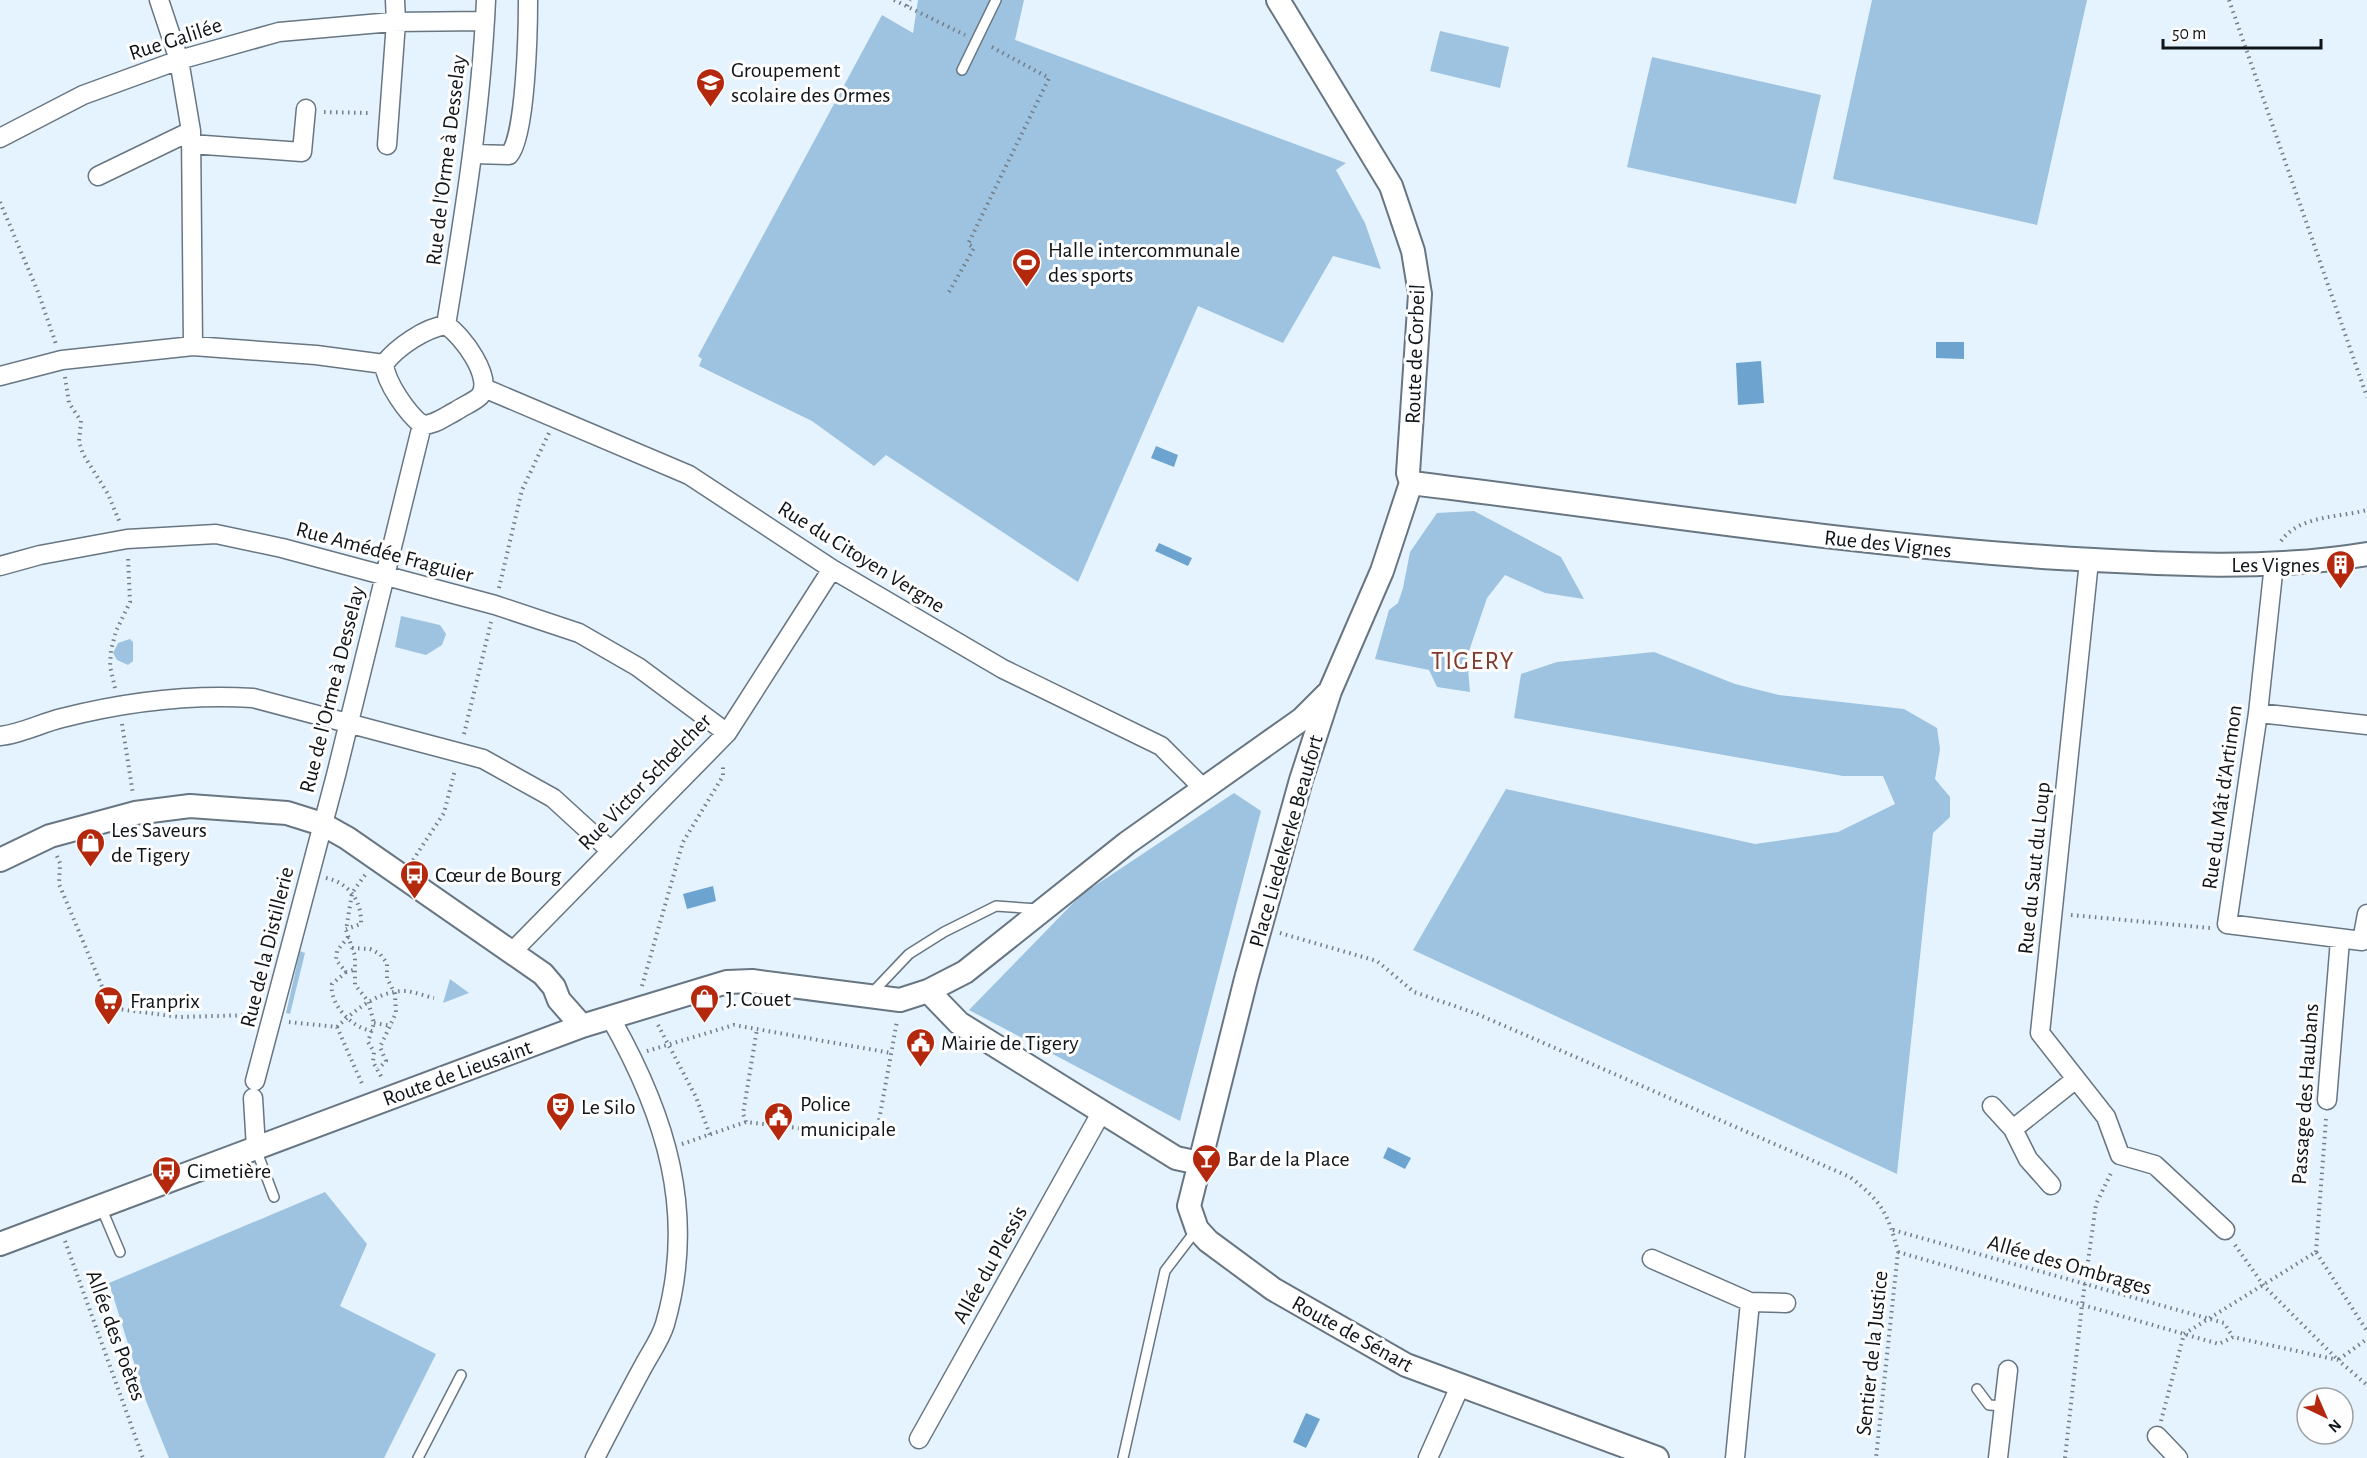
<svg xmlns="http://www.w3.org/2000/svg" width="2367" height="1458" viewBox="0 0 2367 1458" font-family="'Alegreya Sans',sans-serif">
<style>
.green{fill:#9dc3e1}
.water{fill:#6ca4cf}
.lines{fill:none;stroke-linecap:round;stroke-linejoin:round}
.service-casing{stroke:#677682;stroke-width:12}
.minor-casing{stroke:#677682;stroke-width:21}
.tertiary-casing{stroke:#677682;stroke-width:26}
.path{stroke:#737d85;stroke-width:4;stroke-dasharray:1.5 4.5;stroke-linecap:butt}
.service{stroke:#fff;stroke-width:9}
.minor{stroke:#fff;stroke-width:18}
.tertiary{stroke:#fff;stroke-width:22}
.labels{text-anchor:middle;stroke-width:6;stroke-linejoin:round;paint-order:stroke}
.street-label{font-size:22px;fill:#0e1418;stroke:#fefefe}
.poi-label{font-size:22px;fill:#0e1418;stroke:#fefefe;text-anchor:start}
.quarter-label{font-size:26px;letter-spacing:1.5px;fill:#813b2d;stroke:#fefefe}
</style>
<rect width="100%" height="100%" fill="#e5f3fe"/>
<!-- green -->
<path class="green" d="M918 0H1024L1015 40 1346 163 1336 170 1365 223 1381 269 1333 256 1283 343 1198 306 1078 582 886 455 874 466 812 421 699 366 702 359 698 356 882 15 913 33Z
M1872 0H2087L2037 225 1833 179Z
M1440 31 1509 47 1500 88 1430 71Z
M1652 57 1821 95 1796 204 1627 167Z
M1474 511 1561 557 1584 599 1545 593 1505 575 1487 598 1467 657 1470 692 1437 687 1429 670 1375 659 1389 610 1398 603 1403 588 1410 552 1437 513Z
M401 616 440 625 446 634 442 645 426 655 395 647Z
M130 639 133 642V661L128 665 117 660 113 653 118 643Z
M1654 652 1735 684 1779 695 1904 709 1937 728 1940 749 1935 779 1950 797V817L1933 833 1897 1174 1413 950 1506 789 1755 844 1838 832 1895 804 1883 776H1843L1514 718 1521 674 1557 662Z
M1234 793 1261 811 1180 1121 969 1010 1081 895Z
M300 951 305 953 290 1014 286 1013Z
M450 979 469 993 443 1003Z
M325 1192 367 1244 340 1306 436 1354 384 1458H169L146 1401 109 1283Z"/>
<!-- water -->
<path class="water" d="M1936 342H1964V359L1936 358Z
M1761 361 1764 403 1738 405 1736 363Z
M1156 446 1178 455 1174 467 1151 458Z
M1159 543 1192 558 1188 566 1155 551Z
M713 886 716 901 687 909 683 894Z
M1388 1147 1411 1158 1405 1169 1383 1158Z
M1306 1413 1320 1419 1306 1448 1293 1442Z"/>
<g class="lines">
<defs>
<path id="service" d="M962 70 996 0
M871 994 909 954 944 932 996 906 1038 909
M256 1149 274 1197
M101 1207 120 1252
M1977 1389 1989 1405 2004 1406
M418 1458 461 1375
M1123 1458 1165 1271 1197 1229"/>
<path id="minor" d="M159 0 179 60 191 131 193 346
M0 138 83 95 179 60 279 32 392 22 485 21
M191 144 302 152 306 109
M387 145 396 22 395 0
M474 154 509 155C526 137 528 28 528 0
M98 176 191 131
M446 325C464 216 481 111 486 0
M446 325C462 335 494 378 480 396 474 402 463 406 456 411 444 417 435 425 422 425 407 413 386 383 384 364 397 347 425 328 446 325Z
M0 376 62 360 193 346 316 355 384 364
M484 388 689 475 832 569 1003 669 1161 746 1202 787
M2089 561 2040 1033 2106 1117 2120 1155 2155 1165 2225 1230
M2274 564 2258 713 2227 924 2362 941 2367 914
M0 566 40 555 127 539 216 534 282 548 495 605 579 633 638 667 727 733
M2258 713 2367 725
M0 736C21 734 41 723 62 718 125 702 188 694 253 698L483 759 553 798 611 851
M512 952 727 733 832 569
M255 1081 336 775 422 425
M253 1098 256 1148
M2327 1100 2340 940
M1992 1106 2013 1129 2076 1079
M2013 1129 2028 1159 2051 1185
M1652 1259 1750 1302 1735 1458
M1750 1302 1786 1303
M2157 1436 2178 1458
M919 1439 1101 1113
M595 1458C611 1427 627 1396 644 1365 651 1352 661 1338 665 1324 697 1213 666 1115 610 1017
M1428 1458 1461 1384
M1998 1458 2008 1370"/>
<path id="tertiary" d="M1278 0 1391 186 1413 251 1420 294 1408 473 1411 483 1382 571 1330 691 1301 780 1246 979 1189 1206 1197 1229 1208 1241 1273 1289 1406 1365 1657 1458
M1411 483C1627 509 1842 544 2059 558 2161 564 2265 571 2367 554
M0 860 50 836 135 813 190 806 287 813 322 824 347 838 543 974 554 987 559 1000 582 1026
M928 991 959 1023 1176 1158 1199 1163
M0 1244 582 1026 727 982 752 981 900 1000 928 991 965 972 1127 843 1302 719 1327 694"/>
</defs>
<!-- service casing -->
<use href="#service" class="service-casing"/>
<!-- minor casing -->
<use href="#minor" class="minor-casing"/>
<!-- tertiary casing -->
<use href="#tertiary" class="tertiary-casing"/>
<!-- path -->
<path class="path" d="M894 0 965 35
M2229 0 2367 397
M907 6 910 0
M324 112 370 113
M0 202 38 292 56 344
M949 292 974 248 968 244 1049 78 988 45
M65 377 69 403 81 421 79 442 83 454 108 494 120 523
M2281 541C2300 515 2337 518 2367 510
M499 588 522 490 549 433
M115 688 110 666 111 650 116 631 130 602 128 556
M122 724 133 794
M464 734 491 622
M57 856 60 863 59 884 111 1008 179 1017 252 1015
M413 860 444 813 455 770
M365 875 352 893 346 930 355 956V985L368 1001 374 1023 368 1042 374 1052 373 1062 382 1078
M326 878C349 883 362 901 361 924L346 929
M2071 915 2210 928
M1280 933 1377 961 1414 992 1475 1013 1850 1177C1882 1202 1888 1213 1898 1252L1876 1458
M348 937 337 951 336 960 346 972 353 970
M352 948 370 949 380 954 387 963V978L395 994 396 1013 380 1047 386 1061 378 1069
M346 972 332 984C329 1004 352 1028 372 1031
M642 986 683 842 723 776V764
M289 1022 337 1027 363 1086
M374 1023 392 1026
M658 1025 696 1097 710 1135
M337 1027C355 1010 379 990 406 991 415 992 425 996 434 998
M647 1051 734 1025 891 1053
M746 1122 743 1114 757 1029
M682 1144 746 1122 876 1137 897 1021
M1893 1230 2224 1323 2233 1337
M65 1241 143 1458
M2235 1245 2264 1286 2338 1360 2367 1339
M1898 1252 2219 1344 2233 1337 2338 1360 2367 1385
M2316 1252 2326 1119
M2161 1421 2184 1334 2316 1252 2367 1331
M2065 1458 2082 1305 2096 1204 2112 1171"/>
<!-- service -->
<use href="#service" class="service"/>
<!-- minor -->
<use href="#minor" class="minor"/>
<!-- tertiary -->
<use href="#tertiary" class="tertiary"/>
</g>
<!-- icons -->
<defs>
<symbol id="school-pin" viewBox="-11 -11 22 30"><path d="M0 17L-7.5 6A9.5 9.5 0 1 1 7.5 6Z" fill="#b4280d" stroke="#fefefe"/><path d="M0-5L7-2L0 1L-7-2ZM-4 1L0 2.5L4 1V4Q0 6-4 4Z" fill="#fff"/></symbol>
<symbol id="stadium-pin" viewBox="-11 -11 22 30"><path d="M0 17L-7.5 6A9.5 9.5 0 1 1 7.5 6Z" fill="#b4280d" stroke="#fefefe"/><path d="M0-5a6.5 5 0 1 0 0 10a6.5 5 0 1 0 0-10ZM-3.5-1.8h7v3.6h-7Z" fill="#fff"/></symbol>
<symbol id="building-pin" viewBox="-11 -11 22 30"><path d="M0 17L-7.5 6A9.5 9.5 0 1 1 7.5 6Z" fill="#b4280d" stroke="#fefefe"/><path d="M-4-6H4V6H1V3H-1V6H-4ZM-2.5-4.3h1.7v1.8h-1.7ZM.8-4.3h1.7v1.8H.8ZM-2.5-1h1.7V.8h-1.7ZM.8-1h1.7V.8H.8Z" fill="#fff"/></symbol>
<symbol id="shop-pin" viewBox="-11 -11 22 30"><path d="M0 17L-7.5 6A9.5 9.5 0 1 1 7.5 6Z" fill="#b4280d" stroke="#fefefe"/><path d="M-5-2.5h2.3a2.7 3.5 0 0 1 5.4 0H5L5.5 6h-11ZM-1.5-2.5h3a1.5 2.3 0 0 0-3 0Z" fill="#fff"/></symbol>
<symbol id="bus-pin" viewBox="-11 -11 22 30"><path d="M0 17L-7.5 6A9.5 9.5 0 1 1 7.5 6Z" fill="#b4280d" stroke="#fefefe"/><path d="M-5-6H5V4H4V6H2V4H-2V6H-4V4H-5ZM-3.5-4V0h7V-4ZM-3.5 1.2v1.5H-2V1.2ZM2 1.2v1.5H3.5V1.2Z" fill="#fff"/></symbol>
<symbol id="supermarket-pin" viewBox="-11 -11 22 30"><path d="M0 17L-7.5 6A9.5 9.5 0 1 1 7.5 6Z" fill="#b4280d" stroke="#fefefe"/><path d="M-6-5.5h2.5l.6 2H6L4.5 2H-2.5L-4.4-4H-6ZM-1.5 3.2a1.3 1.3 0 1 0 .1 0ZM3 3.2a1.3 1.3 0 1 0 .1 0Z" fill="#fff"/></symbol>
<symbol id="civic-pin" viewBox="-11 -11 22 30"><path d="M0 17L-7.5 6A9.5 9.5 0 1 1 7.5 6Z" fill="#b4280d" stroke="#fefefe"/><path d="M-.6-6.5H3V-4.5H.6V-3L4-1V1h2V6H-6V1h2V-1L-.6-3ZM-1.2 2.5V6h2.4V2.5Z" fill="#fff"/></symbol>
<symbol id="theatre-pin" viewBox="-11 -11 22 30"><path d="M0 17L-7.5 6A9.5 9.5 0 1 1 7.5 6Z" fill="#b4280d" stroke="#fefefe"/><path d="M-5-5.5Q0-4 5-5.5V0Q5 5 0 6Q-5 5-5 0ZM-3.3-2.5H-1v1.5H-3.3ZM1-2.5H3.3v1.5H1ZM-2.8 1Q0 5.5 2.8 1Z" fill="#fff"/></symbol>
<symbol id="bar-pin" viewBox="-11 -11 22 30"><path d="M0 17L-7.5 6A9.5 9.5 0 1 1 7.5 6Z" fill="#b4280d" stroke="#fefefe"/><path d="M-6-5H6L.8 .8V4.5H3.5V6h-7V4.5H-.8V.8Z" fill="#fff"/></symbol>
</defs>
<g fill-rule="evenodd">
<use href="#school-pin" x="694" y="66" width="33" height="45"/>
<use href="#stadium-pin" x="1010" y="246" width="33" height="45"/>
<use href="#building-pin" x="2324" y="548" width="33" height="45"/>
<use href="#shop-pin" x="74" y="826" width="33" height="45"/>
<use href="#bus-pin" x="398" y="858" width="33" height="45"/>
<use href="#shop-pin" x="688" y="982" width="33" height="45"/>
<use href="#supermarket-pin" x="92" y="984" width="33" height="45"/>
<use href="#civic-pin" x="904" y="1026" width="33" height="45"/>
<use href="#theatre-pin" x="544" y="1090" width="33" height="45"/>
<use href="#civic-pin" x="762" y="1100" width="33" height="45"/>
<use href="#bar-pin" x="1190" y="1142" width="33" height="45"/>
<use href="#bus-pin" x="150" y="1154" width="33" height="45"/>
</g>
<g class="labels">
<!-- street labels -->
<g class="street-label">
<text transform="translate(175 38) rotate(-18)" y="8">Rue Galilée</text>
<text transform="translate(445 160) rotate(-83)" y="8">Rue de l'Orme à Desselay</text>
<text transform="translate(1414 354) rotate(-88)" y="8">Route de Corbeil</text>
<text transform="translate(1888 543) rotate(6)" y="8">Rue des Vignes</text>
<text transform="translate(385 551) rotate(15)" y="8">Rue Amédée Fraguier</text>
<text transform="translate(862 556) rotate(32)" y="8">Rue du Citoyen Vergne</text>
<text transform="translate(331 689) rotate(-76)" y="8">Rue de l'Orme à Desselay</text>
<text transform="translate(644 781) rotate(-46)" y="8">Rue Victor Schœlcher</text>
<text transform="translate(2221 797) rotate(-82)" y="8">Rue du Mât d'Artimon</text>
<text transform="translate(1285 841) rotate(-74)" y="8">Place Liedekerke Beaufort</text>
<text transform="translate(2033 868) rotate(-84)" y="8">Rue du Saut du Loup</text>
<text transform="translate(266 947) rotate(-76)" y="8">Rue de la Distillerie</text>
<text transform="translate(457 1072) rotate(-20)" y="8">Route de Lieusaint</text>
<text transform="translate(2304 1094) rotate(-86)" y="8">Passage des Haubans</text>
<text transform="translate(989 1264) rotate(-61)" y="8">Allée du Plessis</text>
<text transform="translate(2070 1264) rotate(16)" y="8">Allée des Ombrages</text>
<text transform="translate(1353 1333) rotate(29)" y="8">Route de Sénart</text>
<text transform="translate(117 1335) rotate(70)" y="8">Allée des Poètes</text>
<text transform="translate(1871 1353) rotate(-84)" y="8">Sentier de la Justice</text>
</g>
<!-- poi labels -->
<g class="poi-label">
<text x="731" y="77">Groupement<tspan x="731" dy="25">scolaire des Ormes</tspan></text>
<text x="1048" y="257">Halle intercommunale<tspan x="1048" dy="25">des sports</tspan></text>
<text x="2320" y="572" text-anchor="end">Les Vignes</text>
<text x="111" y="837">Les Saveurs<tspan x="111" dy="25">de Tigery</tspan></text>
<text x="435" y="882">Cœur de Bourg</text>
<text x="726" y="1006">J. Couet</text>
<text x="130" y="1008">Franprix</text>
<text x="941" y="1050">Mairie de Tigery</text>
<text x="800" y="1111">Police<tspan x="800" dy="25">municipale</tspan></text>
<text x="581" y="1114">Le Silo</text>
<text x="1227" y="1166">Bar de la Place</text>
<text x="187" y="1178">Cimetière</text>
</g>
<!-- quarter labels -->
<g class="quarter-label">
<text x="1473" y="669">TIGERY</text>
</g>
</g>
<!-- north arrow -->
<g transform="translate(2325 1416) rotate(136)"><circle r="28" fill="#fefefe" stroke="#9ea0a2" stroke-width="1.5"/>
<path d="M0-4.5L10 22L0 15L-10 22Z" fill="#b4280d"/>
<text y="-9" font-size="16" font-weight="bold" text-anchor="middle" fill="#0e1418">N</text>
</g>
<!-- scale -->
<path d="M2163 39v9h158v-9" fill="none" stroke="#0e1418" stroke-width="3"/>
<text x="2172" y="39" font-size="18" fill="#0e1418" stroke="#fefefe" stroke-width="4.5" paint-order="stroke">50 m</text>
</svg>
